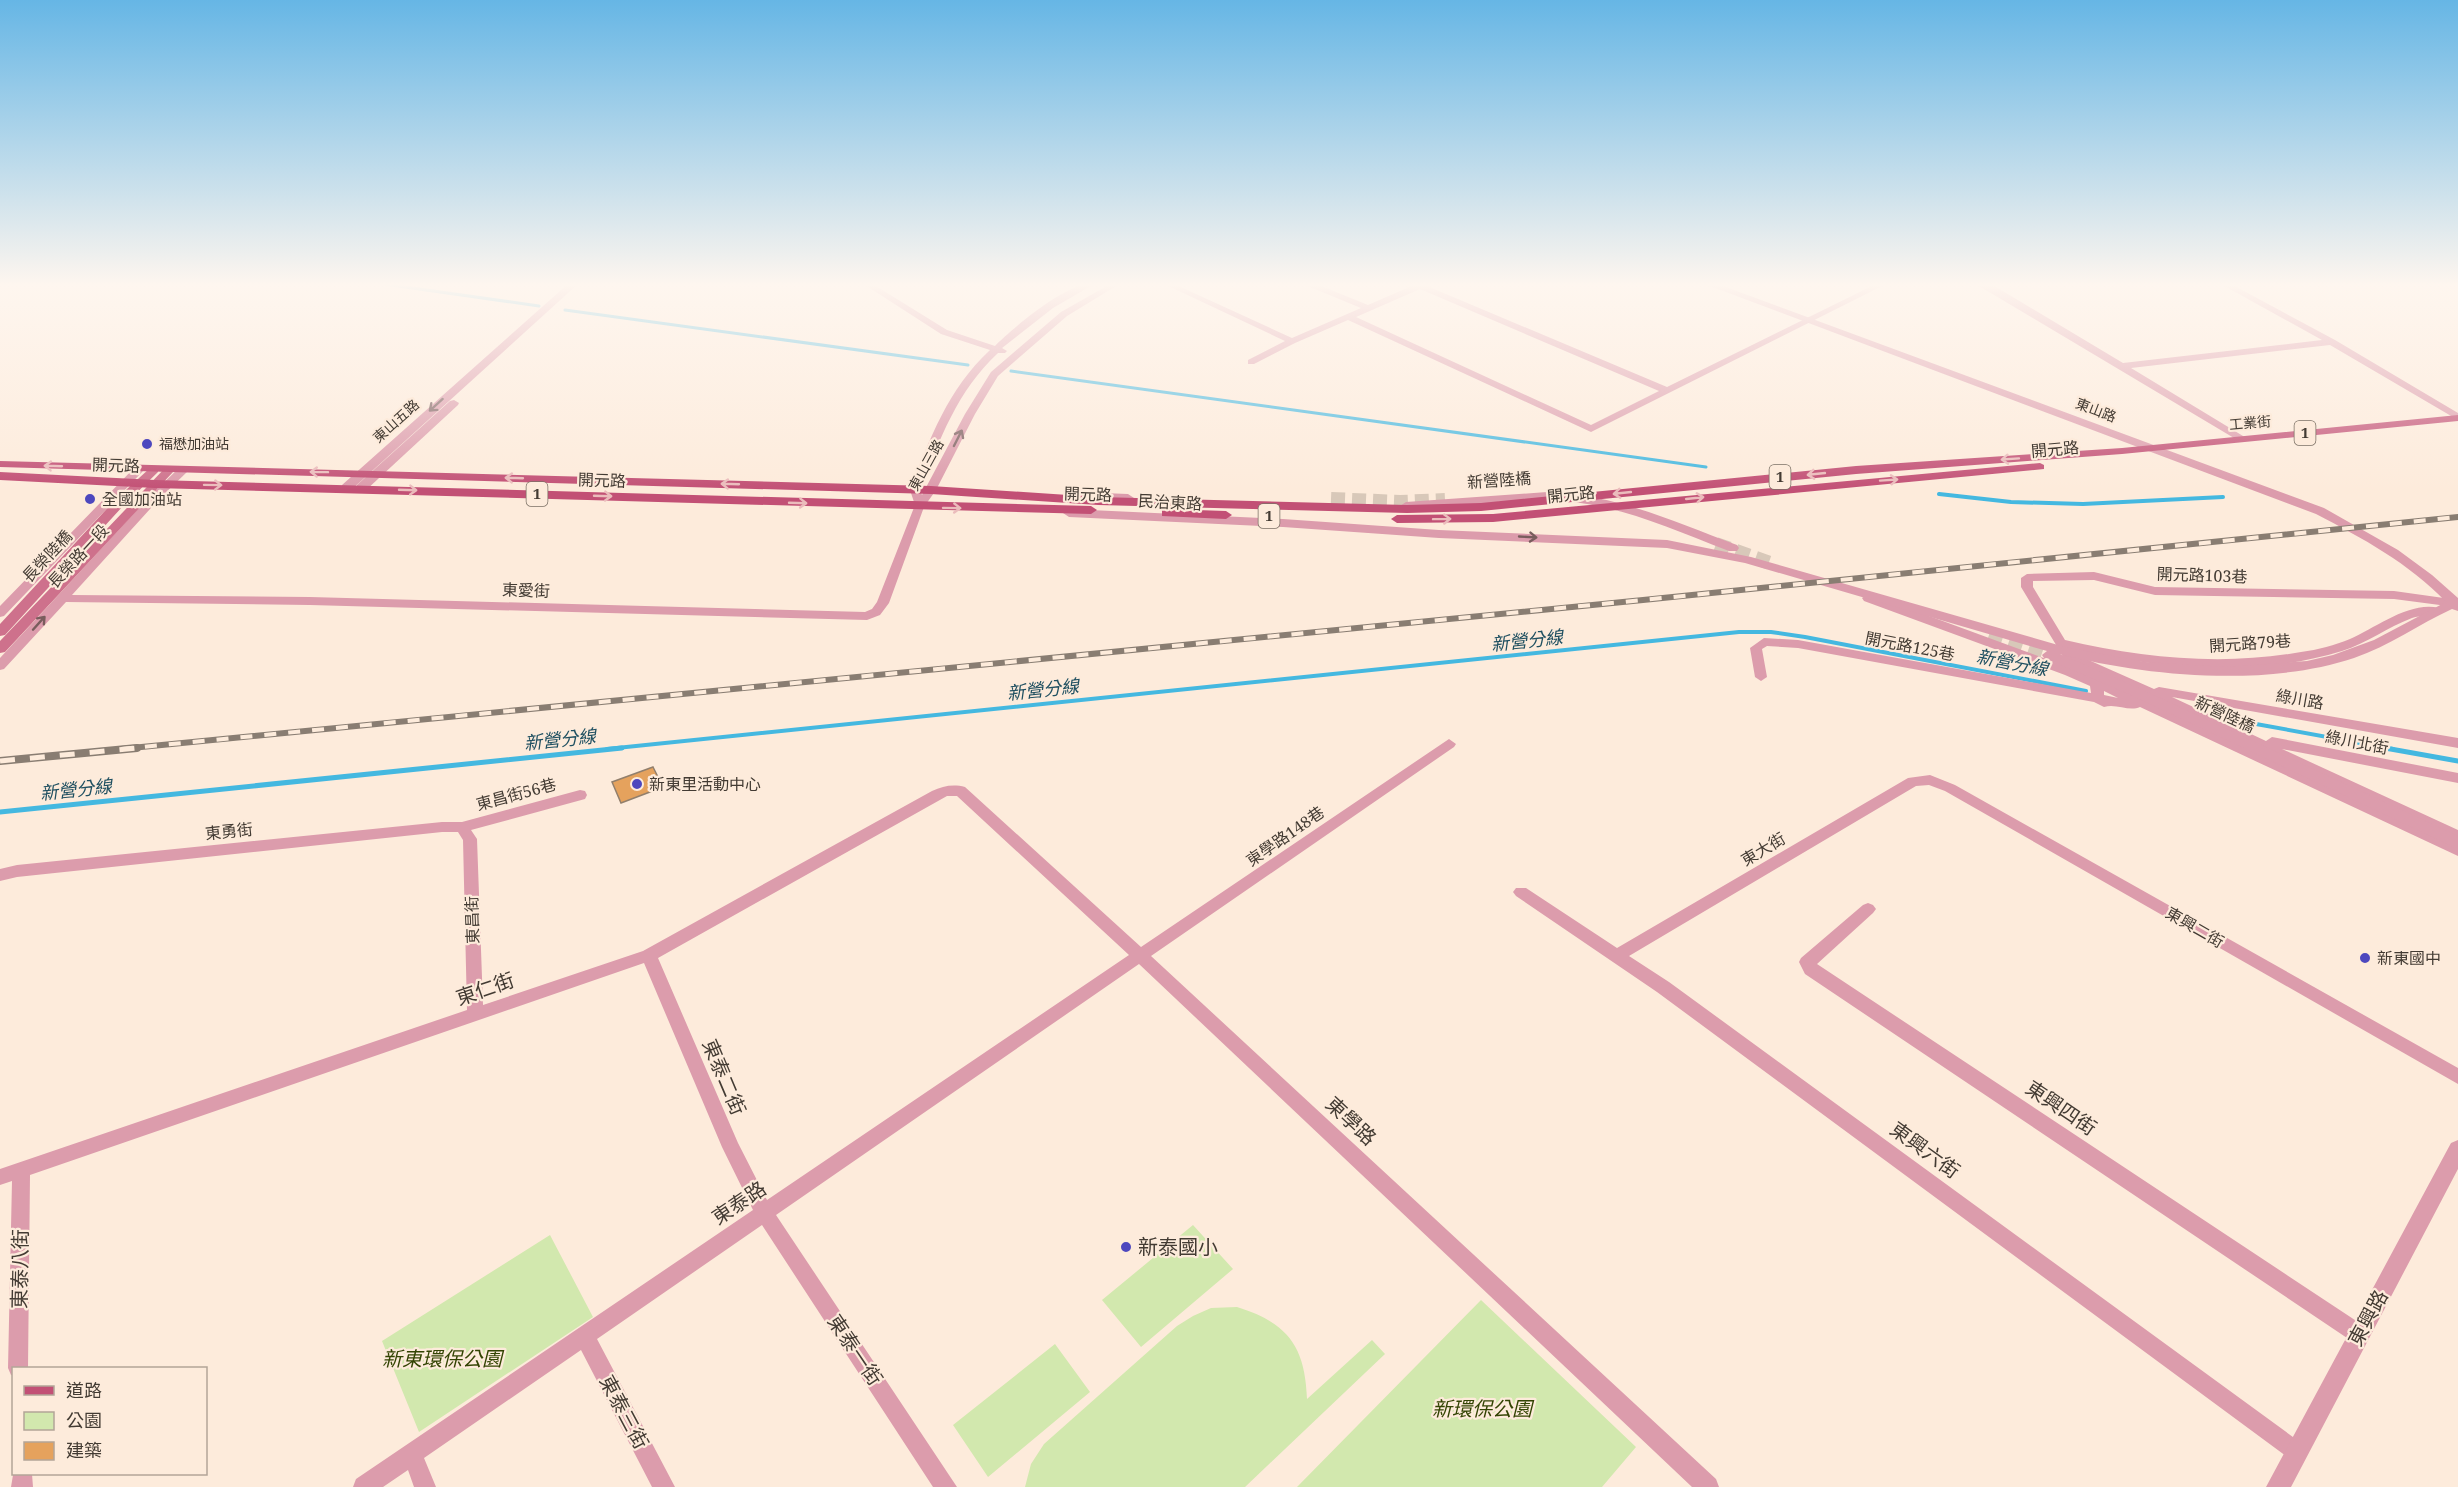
<svg xmlns="http://www.w3.org/2000/svg" width="2458" height="1487" viewBox="0 0 2458 1487" font-family="'Noto Serif','Noto Sans TC',serif">
<style>
.green{fill:#d2e8ae}
.lines{fill:none;stroke-linecap:round;stroke-linejoin:round}
.stream-far2{stroke:#44b8e0;stroke-width:3}
.stream-far1{stroke:#44b8e0;stroke-width:4}
.stream{stroke:#44b8e0;stroke-width:5}
.building{fill:#e5a25d;stroke:#927f6c;stroke-width:1.5}
.tertiary-tunnel{stroke:#d8c8b9;stroke-width:14;stroke-dasharray:14 7;stroke-linecap:butt}
.minor{fill:#dc9cac;fill-rule:evenodd}
.tertiary{fill:#dc9cac;fill-rule:evenodd}
.secondary{fill:#ce718c;fill-rule:evenodd}
.primary{fill:#c25075;fill-rule:evenodd}
.rail-far1-casing{stroke:#897d72;stroke-width:6}
.rail-casing{stroke:#897d72;stroke-width:8}
.rail-far1{stroke:#fdebdb;stroke-width:4;stroke-dasharray:12;stroke-linecap:butt}
.rail{stroke:#fdebdb;stroke-width:5;stroke-dasharray:15;stroke-linecap:butt}
.oneway{stroke:#795d5d}
.oneway2{stroke:#ebbcbc}
.poi-dot{fill:#4d47be;stroke:#fdebdb;stroke-width:2}
.labels{text-anchor:middle;stroke-width:4.5;stroke-linejoin:round;paint-order:stroke}
.far-street-label{font-size:14px;fill:#433b33;stroke:#fdebdb}
.far-poi-label{font-size:14px;fill:#433b33;stroke:#fdebdb;text-anchor:start}
.shield{fill:#fdebdb;stroke:#7b7065;stroke-width:1.5}
.shield-label{font-size:15px;font-weight:bold;fill:#433b33}
.street-label{font-size:16px;fill:#433b33;stroke:#fdebdb}
.poi-label{font-size:16px;fill:#433b33;stroke:#fdebdb;text-anchor:start}
.water-label{font-size:18px;font-style:italic;fill:#205061;stroke:#fdebdb}
.near-street-label{font-size:20px;fill:#433b33;stroke:#fdebdb}
.near-poi-label{font-size:20px;fill:#433b33;stroke:#fdebdb;text-anchor:start}
.near-park-label{font-size:20px;font-style:italic;fill:#334403;stroke:#fdebdb}
</style>
<rect width="100%" height="100%" fill="#fdebdb"/>
<!-- green -->
<path class="green" d="M1193 1225 1233 1269 1141 1347 1102 1300Z
M550 1235 593 1317 419 1432 382 1341Z
M1481 1300 1636 1447 1602 1487H1297Z
M1237 1307C1288 1323 1305 1346 1307 1399L1372 1340 1385 1354 1245 1487H1025L1031 1464 1044 1444 1177 1326 1193 1316 1211 1308Z
M1055 1344 1090 1392 988 1477 953 1425Z"/>
<g class="lines">
<!-- stream-far2 -->
<path class="stream-far2" d="M377 283 539 306
M565 310 968 365
M1011 371 1706 467"/>
<!-- stream-far1 -->
<path class="stream-far1" d="M1939 494 2011 502 2083 504 2223 497
M2256 724 2393 749
M607 749 1739 632H1771L1805 637 2086 691"/>
<!-- stream -->
<path class="stream" d="M2385 748 2458 761
M0 812 622 748"/>
</g>
<!-- building -->
<path class="building" d="M653 767 663 787 621 803 612 782Z"/>
<g class="lines">
<!-- tertiary-tunnel -->
<path class="tertiary-tunnel" d="M1331 499 1400 502 1445 500
M1716 544 1770 563
M1988 638 2062 663"/>
<!-- minor -->
<path class="minor" d="M862 283H871L947 330 995 346C1014 327 1070 280 1096 283L1053 308 1002 348 1007 351 1005 353H998C957 391 940 439 920 490L922 495 965 414 991 372 1061 312 1112 283H1121L1067 316 998 376 975 414 936 490 924 507 889 603 880 615 867 620 310 605 66 602 4 669 0 670V658L152 494 179 468 183 467 188 470 187 472 160 498 72 595 310 597 865 612 872 609 877 602 915 505 910 490C930 438 948 389 990 350L941 334Z
M1162 283H1172L1292 338 1361 308 1305 285 1304 283H1314L1368 305 1416 284 1431 283 1427 286 1667 387 1878 283H1888L1591 432 1348 320 1295 343 1254 364H1248V360L1285 341ZM1420 289 1659 391 1591 425 1356 317Z
M1974 283H1984L1996 287 2123 363 2322 340 2219 283H2229L2335 340 2458 413V420L2330 345 2131 368 2248 439 2247 441H2239Z
M139 466 143 467V471L4 616 0 617V606L135 467Z
M2094 572 2155 587 2394 591 2458 600V606L2455 607 2394 599 2155 595 2094 580 2033 581V587L2065 640C2143 658 2222 666 2301 652 2318 650 2335 645 2350 639 2376 628 2409 601 2439 608L2441 611 2439 614C2430 616 2421 615 2412 618 2388 627 2367 643 2342 651 2254 678 2159 669 2071 649L2075 654 2154 689 2159 687 2458 738V748L2172 697 2266 741 2272 737 2458 773V783L2282 749 2458 830V841L2091 670 2102 681 2239 741 2458 845V856L2140 707C2129 712 2116 703 2104 707L2094 702 1798 648 1767 646 1762 649 1767 677 1761 681 1755 677 1750 648 1764 638 1798 640 2091 693 2090 686 2065 675 1864 601 1862 598 1868 594 1872 595 2076 670 2064 658 2021 587V578L2027 574ZM2104 691 2118 698 2104 695Z
M1449 739 1456 744 1454 747 1151 956 1716 1479 1719 1487H1692L1139 964 776 1215 957 1487H933L762 1225 597 1339 675 1487H652L581 1350 424 1458 436 1487H414L408 1470 383 1487H353L356 1479 753 1210 722 1147 644 963 30 1175 28 1368H14V1376L11 1375 8 1368 12 1181 0 1185V1169L467 1010 463 840 458 832H442L17 877 0 881V869L17 865 442 822H462L580 790 585 791 587 795 585 799 471 830 477 839 483 1005 643 951 932 791C943 786 953 784 965 787L1141 947ZM947 796H957L1129 955 767 1200 738 1143 658 958Z
M1930 775 1955 785 2458 1068V1084L1945 791 1929 785 1916 786 1629 956 1669 982 2304 1445 2308 1452 2304 1459 2297 1463 2290 1459 1657 992 1516 896 1513 892 1516 888H1526L1617 948 1908 778Z
M1868 903 1873 905 1876 909 1873 913 1817 964 2367 1328 2370 1335 2367 1342 2360 1345 2353 1342 1805 974 1799 962 1801 958 1863 905Z
M14 1469V1474H32L33 1487H11Z"/>
<!-- tertiary -->
<path class="tertiary" d="M569 283H579L350 491H342V485Z
M1702 283H1715L2324 508 2398 550 2432 575 2458 598V611L2452 609C2419 624 2389 646 2354 658 2268 687 2147 677 2060 654L2143 690 2458 836V849L2133 696 2044 658 2042 655 2047 651 1745 563 1667 548 1439 538 1283 527 1069 517 1063 513 1069 509 1283 519 1439 530 1667 540 1751 557 2065 647 2145 662 2226 667 2307 661 2333 655 2374 640 2446 602C2409 563 2362 538 2316 514Z
M454 400 459 403 458 405 365 491H357V485L450 401Z
M1077 492 1128 494 1134 498 1128 502 1073 499 1071 496Z
M1547 492C1615 494 1675 522 1737 545L1739 548 1737 551H1729C1648 520 1597 494 1508 501 1490 502 1409 515 1400 506L1406 502Z
M2458 1140V1169L2291 1487H2266L2451 1143Z"/>
<!-- secondary -->
<path class="secondary" d="M154 466 158 468V472L123 506 5 635 0 636V624L115 500 150 468Z
M169 466 173 468V472L5 652 0 653V641L165 468Z"/>
<!-- primary -->
<path class="primary" d="M2458 415V421L2122 454 1856 474 1481 511 1407 513 1098 505 931 494 0 467V461L931 486 1098 497 1407 505 1481 503 1856 466 2122 448Z
M2040 463 2044 465V469L1493 522 1397 523 1391 519 1397 515 1493 514Z
M0 472 155 480 1091 506 1097 510 1091 514 155 488 0 480Z
M1166 509 1226 511 1232 515 1226 519 1162 516V510Z"/>
<defs>
<path id="rail-far1" d="M121 749 1643 600 2458 517"/>
<path id="rail" d="M0 761 137 748"/>
</defs>
<!-- rail-far1 casing -->
<use href="#rail-far1" class="rail-far1-casing"/>
<!-- rail casing -->
<use href="#rail" class="rail-casing"/>
<!-- rail-far1 -->
<use href="#rail-far1" class="rail-far1"/>
<!-- rail -->
<use href="#rail" class="rail"/>
</g>
<!-- one-way arrows -->
<defs><path id="oneway-shaft" d="M-6 0H5M1.5-3L5.5 0L1.5 3" fill="none" stroke-width="1.6" stroke-linecap="round" stroke-linejoin="round" transform="scale(1.5)"/></defs>
<g class="oneway">
<use href="#oneway-shaft" transform="translate(436 405) rotate(138)"/>
<use href="#oneway-shaft" transform="translate(958 438) rotate(-63)"/>
<use href="#oneway-shaft" transform="translate(1528 537) rotate(3)"/>
<use href="#oneway-shaft" transform="translate(39 623) rotate(-48)"/>
</g>
<g class="oneway2">
<use href="#oneway-shaft" transform="translate(2010 459) rotate(176)"/>
<use href="#oneway-shaft" transform="translate(53 466) rotate(-178)"/>
<use href="#oneway-shaft" transform="translate(319 472) rotate(-179)"/>
<use href="#oneway-shaft" transform="translate(1816 474) rotate(174)"/>
<use href="#oneway-shaft" transform="translate(514 478) rotate(-178)"/>
<use href="#oneway-shaft" transform="translate(1889 480) rotate(-4)"/>
<use href="#oneway-shaft" transform="translate(730 484) rotate(-178)"/>
<use href="#oneway-shaft" transform="translate(213 485) rotate(1)"/>
<use href="#oneway-shaft" transform="translate(408 490) rotate(2)"/>
<use href="#oneway-shaft" transform="translate(1622 493) rotate(174)"/>
<use href="#oneway-shaft" transform="translate(603 496) rotate(2)"/>
<use href="#oneway-shaft" transform="translate(1695 498) rotate(-6)"/>
<use href="#oneway-shaft" transform="translate(798 503) rotate(2)"/>
<use href="#oneway-shaft" transform="translate(952 508) rotate(1)"/>
<use href="#oneway-shaft" transform="translate(1442 519) rotate(-1)"/>
</g>
<!-- sky -->
<linearGradient id="sky" x2="0" y2="1"><stop stop-color="#66b6e5"/><stop offset="0.58" stop-color="#fef6ef"/><stop offset="1" stop-color="#fef6ef" stop-opacity="0"/></linearGradient>
<rect width="2458" height="491" fill="url(#sky)"/>
<!-- markers -->
<g class="poi-dot">
<circle cx="147" cy="444" r="6"/>
<circle cx="90" cy="499" r="6"/>
<circle cx="637" cy="784" r="6"/>
<circle cx="2365" cy="958" r="6"/>
<circle cx="1126" cy="1247" r="6"/>
</g>
<g class="labels">
<!-- far-street labels -->
<g class="far-street-label">
<text transform="translate(2096 410) rotate(21)" y="5">東山路</text>
<text transform="translate(396 421) rotate(-42)" y="5">東山五路</text>
<text transform="translate(2250 423) rotate(-5)" y="5">工業街</text>
<text transform="translate(926 465) rotate(-61)" y="5">東山三路</text>
</g>
<!-- far-poi labels -->
<g class="far-poi-label">
<text x="159" y="449">福懋加油站</text>
</g>
<!-- shield labels -->
<g class="shield">
<rect x="2294.5" y="421" width="21" height="24" rx="4.5"/>
<rect x="1769.5" y="465" width="21" height="24" rx="4.5"/>
<rect x="526.5" y="482" width="21" height="24" rx="4.5"/>
<rect x="1258.5" y="504" width="21" height="24" rx="4.5"/>
</g>
<g class="shield-label">
<text x="2305" y="438">1</text>
<text x="1780" y="482">1</text>
<text x="537" y="499">1</text>
<text x="1269" y="521">1</text>
</g>
<!-- street labels -->
<g class="street-label">
<text transform="translate(2055 449) rotate(-5)" y="6">開元路</text>
<text transform="translate(116 465) rotate(2)" y="6">開元路</text>
<text transform="translate(602 480) rotate(2)" y="6">開元路</text>
<text transform="translate(1499 480) rotate(-4)" y="6">新營陸橋</text>
<text transform="translate(1088 494) rotate(2)" y="6">開元路</text>
<text transform="translate(1571 494) rotate(-6)" y="6">開元路</text>
<text transform="translate(1170 502) rotate(3)" y="6">民治東路</text>
<text transform="translate(47 556) rotate(-47)" y="6">長榮陸橋</text>
<text transform="translate(78 556) rotate(-47)" y="6">長榮路一段</text>
<text transform="translate(2202 575) rotate(2)" y="6">開元路103巷</text>
<text transform="translate(526 590) rotate(2)" y="6">東愛街</text>
<text transform="translate(2250 643) rotate(-4)" y="6">開元路79巷</text>
<text transform="translate(1910 646) rotate(11)" y="6">開元路125巷</text>
<text transform="translate(2300 699) rotate(10)" y="6">綠川路</text>
<text transform="translate(2225 714) rotate(25)" y="6">新營陸橋</text>
<text transform="translate(2357 742) rotate(11)" y="6">綠川北街</text>
<text transform="translate(516 794) rotate(-15)" y="6">東昌街56巷</text>
<text transform="translate(229 831) rotate(-6)" y="6">東勇街</text>
<text transform="translate(1285 836) rotate(-35)" y="6">東學路148巷</text>
<text transform="translate(1763 849) rotate(-31)" y="6">東大街</text>
<text transform="translate(472 920) rotate(-92)" y="6">東昌街</text>
<text transform="translate(2195 927) rotate(30)" y="6">東興二街</text>
</g>
<!-- poi labels -->
<g class="poi-label">
<text x="102" y="505">全國加油站</text>
<text x="649" y="790">新東里活動中心</text>
<text x="2377" y="964">新東國中</text>
</g>
<!-- water labels -->
<g class="water-label">
<text transform="translate(1527 641) rotate(-6)" y="6">新營分線</text>
<text transform="translate(2012 663) rotate(11)" y="6">新營分線</text>
<text transform="translate(1043 690) rotate(-6)" y="6">新營分線</text>
<text transform="translate(560 740) rotate(-6)" y="6">新營分線</text>
<text transform="translate(76 790) rotate(-6)" y="6">新營分線</text>
</g>
<!-- near-street labels -->
<g class="near-street-label">
<text transform="translate(485 989) rotate(-19)" y="7">東仁街</text>
<text transform="translate(724 1077) rotate(67)" y="7">東泰二街</text>
<text transform="translate(2061 1108) rotate(34)" y="7">東興四街</text>
<text transform="translate(1351 1121) rotate(43)" y="7">東學路</text>
<text transform="translate(1925 1150) rotate(36)" y="7">東興六街</text>
<text transform="translate(739 1203) rotate(-34)" y="7">東泰路</text>
<text transform="translate(20 1269) rotate(-89)" y="7">東泰八街</text>
<text transform="translate(2368 1318) rotate(-62)" y="7">東興路</text>
<text transform="translate(855 1350) rotate(56)" y="7">東泰一街</text>
<text transform="translate(624 1412) rotate(62)" y="7">東泰三街</text>
</g>
<!-- near-poi labels -->
<g class="near-poi-label">
<text x="1138" y="1254">新泰國小</text>
</g>
<!-- near-park labels -->
<g class="near-park-label">
<text x="442" y="1366">新東環保公園</text>
<text x="1482" y="1416">新環保公園</text>
</g>
</g>
<!-- legend -->
<rect x="12" y="1367" width="195" height="108" fill="#fdebdb" stroke="#b3a598" stroke-width="1.5"/>
<rect x="24" y="1386" width="30" height="9" fill="#c25075" stroke="#b3a598" stroke-width="1.5"/>
<text x="66" y="1397" font-size="18" fill="#433b33">道路</text>
<rect x="24" y="1412" width="30" height="18" fill="#d2e8ae" stroke="#b3a598" stroke-width="1.5"/>
<text x="66" y="1427" font-size="18" fill="#433b33">公園</text>
<rect x="24" y="1442" width="30" height="18" fill="#e5a25d" stroke="#b3a598" stroke-width="1.5"/>
<text x="66" y="1457" font-size="18" fill="#433b33">建築</text>
</svg>
